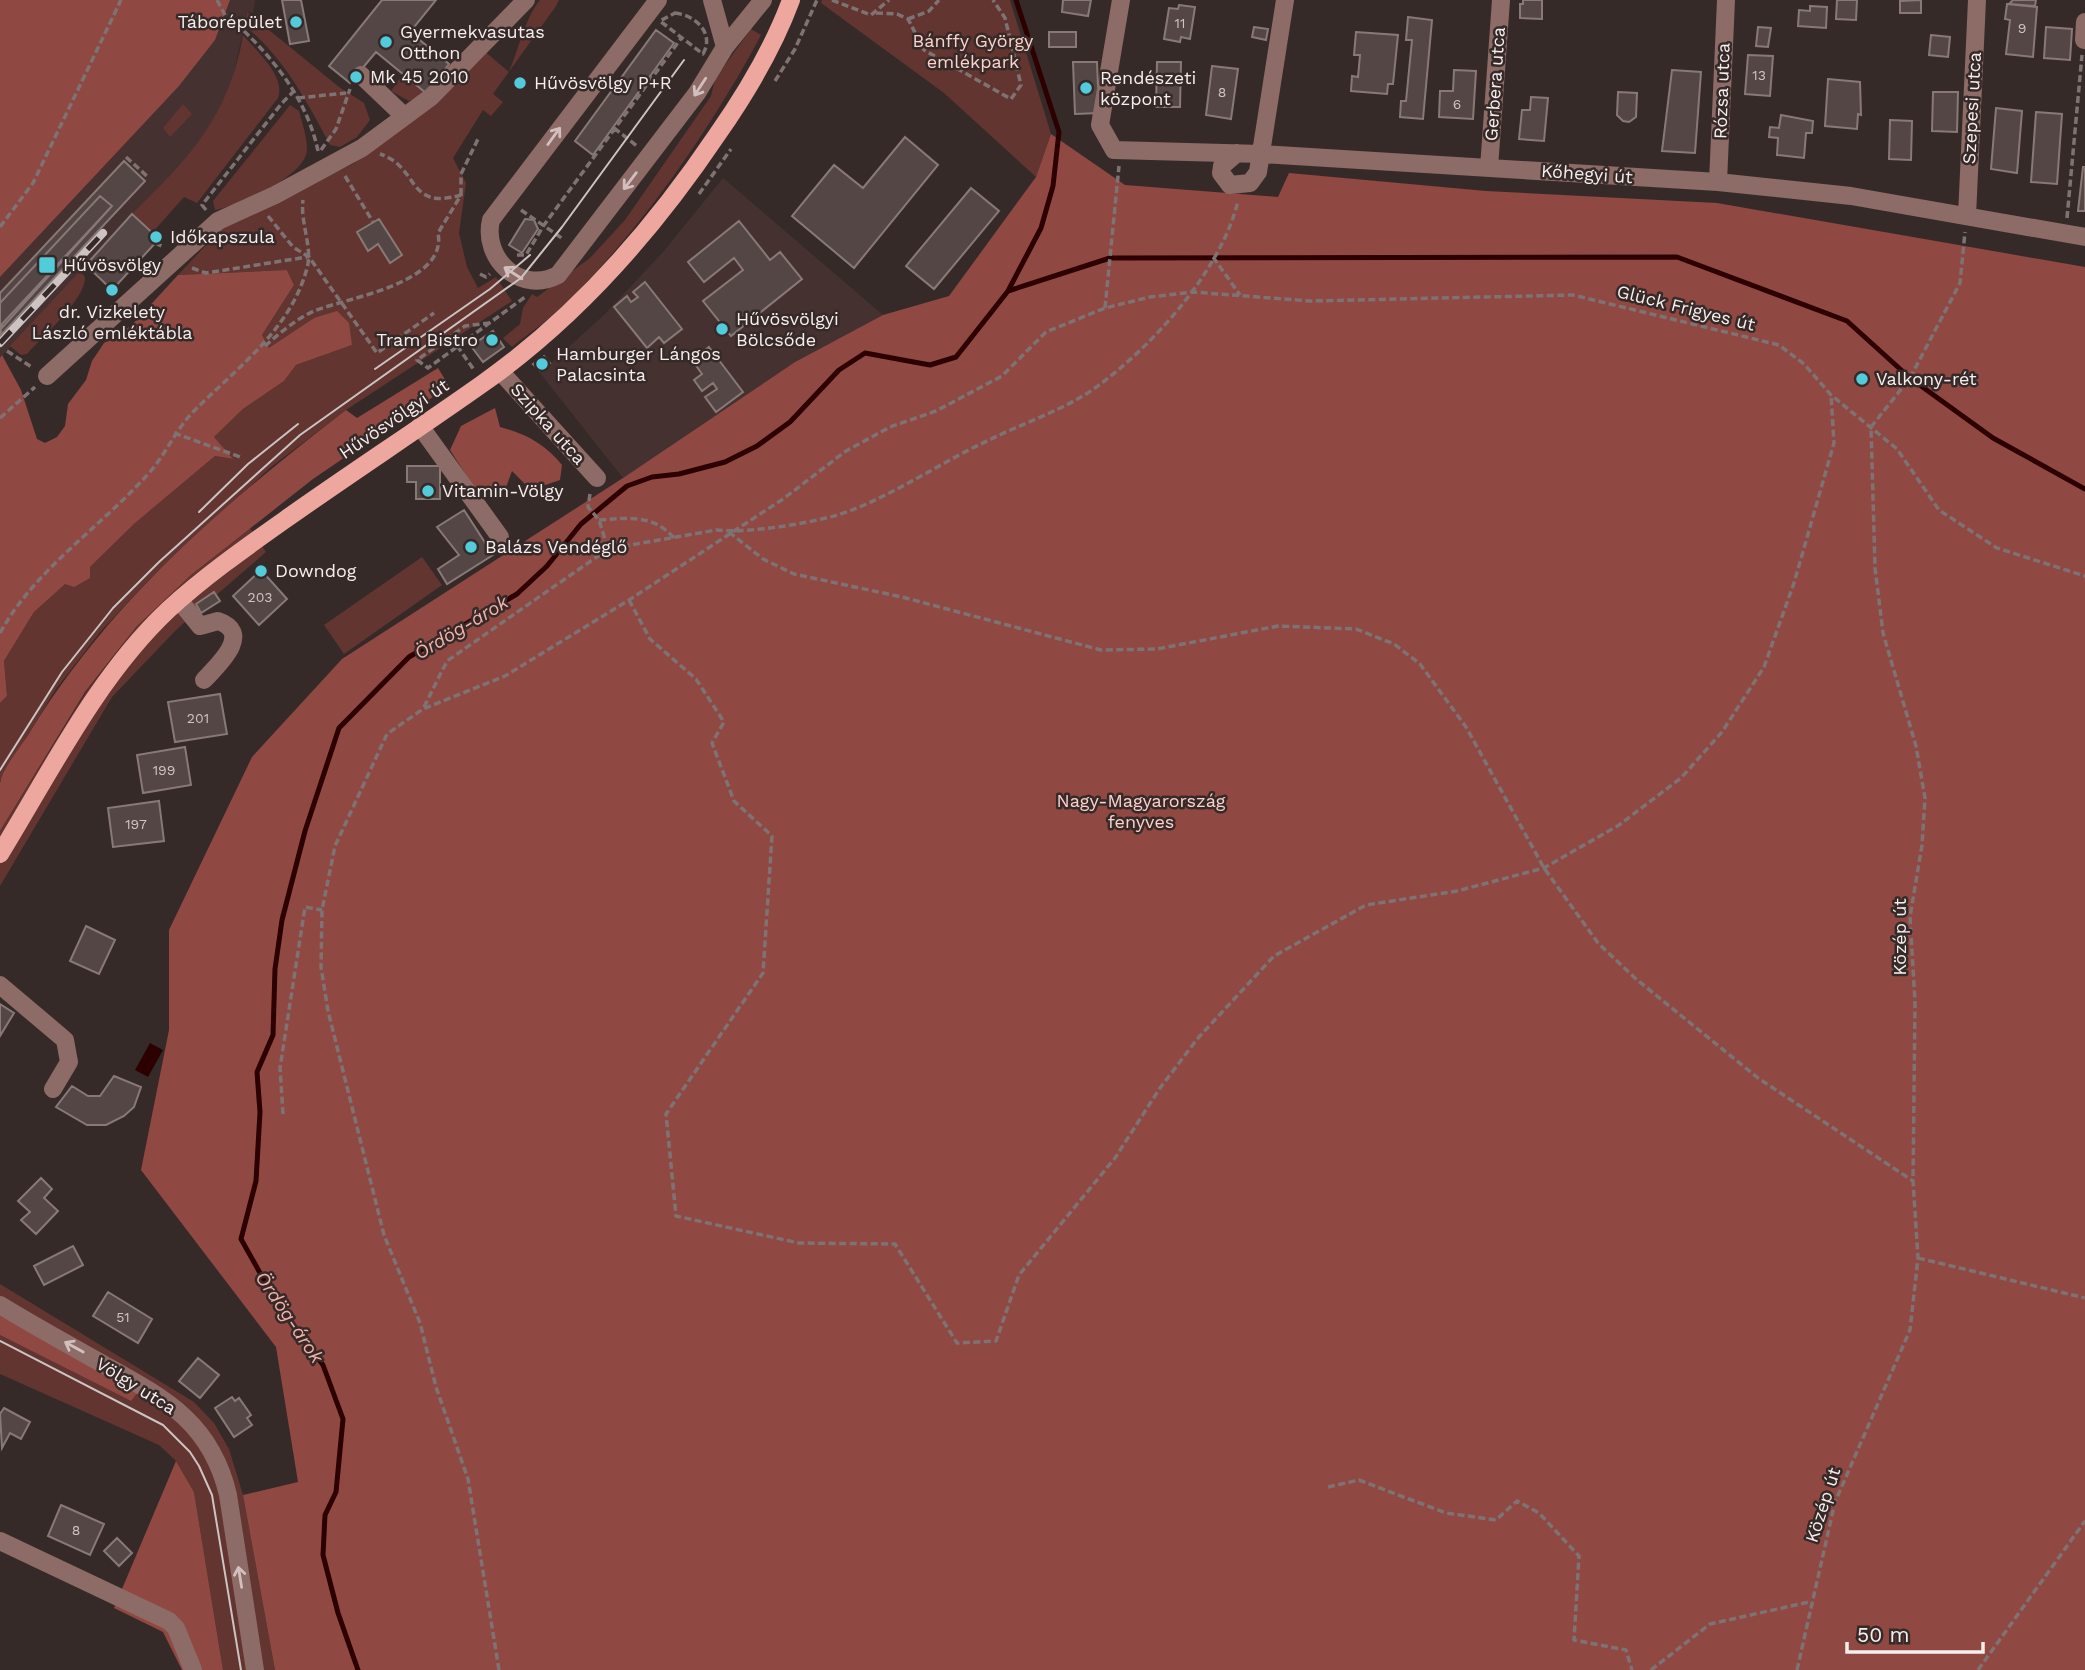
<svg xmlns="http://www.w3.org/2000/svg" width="2085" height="1670" viewBox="0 0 2085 1670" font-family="'Work Sans',sans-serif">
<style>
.built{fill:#453230}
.green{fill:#623531}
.forest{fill:#904842}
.water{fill:#2c0000}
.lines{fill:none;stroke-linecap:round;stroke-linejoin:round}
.stream{stroke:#2c0000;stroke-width:5}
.building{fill:#534644;stroke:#887977;stroke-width:2}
.path{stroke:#7e7372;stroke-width:3.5;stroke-dasharray:7 3.5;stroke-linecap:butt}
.minor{stroke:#8d6b67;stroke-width:18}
.major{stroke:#eda79f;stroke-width:18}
.tram{stroke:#ccc3c2;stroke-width:2}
.rail-casing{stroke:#ccc3c2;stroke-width:8}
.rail{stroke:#362a29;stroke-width:5;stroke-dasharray:16;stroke-linecap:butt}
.oneway{stroke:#d1c0be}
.poi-dot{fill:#52cbda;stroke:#362a29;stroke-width:2.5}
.labels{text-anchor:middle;stroke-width:5;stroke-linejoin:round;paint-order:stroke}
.number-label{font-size:14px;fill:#cdc4c3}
.poi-label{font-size:18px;fill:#f6eeed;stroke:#362a29;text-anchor:start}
.park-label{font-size:18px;fill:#fed1cb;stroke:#362a29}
.street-label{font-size:18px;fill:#f6eeed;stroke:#362a29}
.water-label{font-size:19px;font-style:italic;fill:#f3b2aa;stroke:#362a29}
</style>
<rect width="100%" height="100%" fill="#362a29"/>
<!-- built -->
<path class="built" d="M230 0H255L253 13 247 12 230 91 211 127 187 159 0 358V277L179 86 215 40Z
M723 178 883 315 795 362 623 478 540 373 604 315 664 251Z"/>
<!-- green -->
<path class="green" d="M540 0H559L556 6 493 94 503 102 491 116 483 110 453 158 466 183 459 233 467 267 478 288 496 277 512 301 346 410 271 467 146 583 101 631 56 689 0 781V703L7 696 4 661 34 612 65 583 90 578V567L134 524 215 456 232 459 214 437 243 409 284 381 296 365 352 345 314 318 269 349 262 335 294 285 287 270 178 275 222 228 353 164 407 124 483 50 509 72C519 49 525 18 540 0Z
M822 0H1010L1051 134 1036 177 944 93 821 3Z
M247 12 339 87 364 103 370 120 357 137 340 147 330 145C307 101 283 57 245 26Z
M751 29 761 35C711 129 639 233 562 307 547 321 528 334 512 347L503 338 520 324 523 308 532 294 537 297 590 258 625 220 711 96 715 79Z
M243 35C256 51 286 76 278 98L197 203 184 197 152 233 132 214C189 158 229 117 243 35Z
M403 74 426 93 409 101 391 91Z
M183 104 192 114 170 137 163 128Z
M290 105 299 111C302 122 307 137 307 149 307 176 239 205 215 210L213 201Z
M80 271 85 277C86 299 42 337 27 354L21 355 10 346Z
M250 528 266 552 177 629 112 697 0 886V831L86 692 136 627 191 575Z
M422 557 442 585 344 654 324 625Z
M0 1284 194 1402 214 1423 229 1449 243 1495 275 1670H223L194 1492 176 1461 159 1445 0 1374V1335L131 1401 0 1310Z"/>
<!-- forest -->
<path class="forest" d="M0 0H230L215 40 179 86 0 277Z
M1051 134 1125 185 1278 197 1289 173 1486 191 1717 203 2085 267V1670H275L243 1495 298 1482 276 1347 141 1170 169 1030V930L252 757 342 659 623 478 795 362 883 315 949 296 1036 177Z
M287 270 294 285 262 335 269 348 314 318 337 311 349 323 352 345 296 365 284 381 243 409 214 437 233 459 215 456 134 524 90 567V578L74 587 65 584 34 612 4 661 7 696 0 703V358L2 355 21 390 37 439 45 443 57 437 65 426 68 404 86 380 92 361 104 343 131 326 178 275Z
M438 368 449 386 313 479 191 575 136 627 85 692 0 831C0 816 0 798 0 783 3 767 21 747 30 732 109 602 226 502 346 410L357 418Z
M495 408 500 427C526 434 545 444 562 465L560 480 531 490 512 471 505 490 495 498 479 495 450 450 461 426Z
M0 1310 138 1392 131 1401 0 1335Z
M176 1461 194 1492 223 1670H182L163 1632 114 1608Z"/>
<!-- water -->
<path class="water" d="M150 1043 163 1050 148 1077 135 1070Z"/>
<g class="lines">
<!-- stream -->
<path class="stream" d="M1008 291 1110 258 1677 257 1847 321 1910 378 1993 438 2085 489
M358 1670 338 1613 323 1555 325 1515 336 1492 343 1419 323 1365 278 1305 241 1239 256 1181 260 1112 257 1072 273 1035 275 969 282 920 305 831 339 728 409 657 517 594 547 566 581 524 627 486 652 477 679 474 725 462 757 446 790 422 839 370 865 353 930 365 956 357 1008 291 1041 228 1053 186 1059 132 1016 0"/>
</g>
<!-- building -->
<path class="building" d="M282 0H301L309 41 290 44Z
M382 0H436L410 32 449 64 426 93 376 52 350 83 329 66Z
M1063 0H1091L1088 16 1062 12Z
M1523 0H1542V19L1520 18V4H1523Z
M1837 0H1857L1856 20 1836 19Z
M1921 0V13H1900V1Z
M2013 0H2036L2035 6 2009 4Z
M2007 4 2037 7 2033 57 2006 54 2010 20 2005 19Z
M1179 5 1195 7 1190 39 1181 37 1180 42 1164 39 1169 8 1178 9Z
M1810 6 1827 7 1826 28 1798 26 1799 10 1810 11Z
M1408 17 1432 20 1423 119 1400 117 1401 101H1406L1412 40H1406Z
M1254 27 1268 29 1266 40 1252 37Z
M1758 27 1771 28 1768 47 1756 46Z
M2046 27 2072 29 2070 60 2044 58Z
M656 30 674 43 593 155 575 141Z
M1049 32H1076V47H1049Z
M1356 32 1398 35 1393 84H1388L1387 94 1351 91 1352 76 1358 77 1360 55H1354Z
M1931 35 1950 37 1948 57 1929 55Z
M1748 55 1773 56 1770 96 1745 94Z
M1073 62H1097L1099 113 1075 114Z
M1157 62H1181L1180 107H1156Z
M1212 66 1238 69 1231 119 1206 115Z
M1454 70 1476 71 1473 119 1439 117 1440 91H1453Z
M1672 70 1701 72 1695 153 1662 151Z
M1828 79 1860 82 1861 115 1858 114 1857 129 1825 126Z
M1618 92 1637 93 1636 117 1629 122 1623 121 1617 115Z
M1933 92H1958L1957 132 1932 131Z
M1531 97 1548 98 1544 141 1519 139 1522 110H1530Z
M1996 108 2022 111 2017 173 1991 169Z
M2036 112 2062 114 2057 184 2031 182Z
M1781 115 1813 121 1812 133H1806L1804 158 1777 155 1778 138 1769 137 1770 127 1779 128Z
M1890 120 1912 121 1911 160 1889 159Z
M905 137 938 165 854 268 792 216 834 165 863 188Z
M124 161 145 181 0 336 2 324 112 206 100 196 0 303V293Z
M2083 167H2085V211H2078Z
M971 188 999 211 934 289 906 266Z
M100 196 112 206 0 330V303Z
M132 214 159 239 112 290 86 265Z
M379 219 402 255 390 263 378 244 368 251 357 232Z
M525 219 534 220 538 229 522 253 509 245Z
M739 221 770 260 780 252 802 279 731 336 703 301 743 270 734 258 704 282 688 262Z
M645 282 682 329 664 343 659 337 647 348 614 307 627 296 631 302 638 297 633 292Z
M493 331 504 347 483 362 471 346Z
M709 347 743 392 716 412 705 397 717 389 713 383 702 391 694 380 702 374 692 360Z
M544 356 550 363 540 371 533 364Z
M407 466H440V499H416V482H407Z
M464 510 493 555 447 584 438 569 459 555 437 527Z
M261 570 287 599 259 625 233 596Z
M214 592 220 601 201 613 196 604Z
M220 694 227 734 175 742 168 702Z
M185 747 191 785 143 793 137 755Z
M159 801 164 841 113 847 108 808Z
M86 926 115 940 99 974 70 961Z
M0 1004 14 1013 0 1036Z
M114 1076 141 1087 134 1107 124 1116 106 1125H87L56 1107 72 1086 88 1096H100Z
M41 1178 52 1189 44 1198 58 1211 36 1234 21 1220 30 1212 18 1201Z
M73 1246 83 1265 44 1285 34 1266Z
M108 1292 152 1319 138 1343 93 1316Z
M198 1358 219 1375 200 1398 179 1381Z
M232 1397 235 1401 239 1398 251 1415 247 1418 252 1425 234 1437 215 1408Z
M4 1408 30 1422 21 1439 10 1433 2 1448 0 1414Z
M61 1505 104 1524 90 1555 48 1536Z
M117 1538 132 1553 119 1566 104 1551Z"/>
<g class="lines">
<!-- path -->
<path class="path" d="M217 0 225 15
M832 0 871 15 889 0
M675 13C695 15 715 33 703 54L660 21Z
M876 13 897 14 908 19 924 50 1011 99 1021 85 1005 18 993 0
M908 19 929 11 939 0
M244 31C278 64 308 103 318 151
M775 81 795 49 817 0
M298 98 346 93
M614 128 637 146
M321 150 336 129 350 89
M126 157 149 178
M345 176 373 222
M699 194 731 149
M461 195V174L478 139
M206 210 202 205 282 103 294 91
M521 210 563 239
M268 216 293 247 309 257 377 353 434 313
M2067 218 2082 55
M0 227 33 183 121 0
M155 243 164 247
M517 255H526L544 225 682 37
M1213 257 1240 295
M192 268 206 273 307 257
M480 274 486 277 490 274
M1105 308 1119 166
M490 323 465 326 417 360 428 368 525 297 526 296
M451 337 474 370
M265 346C280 333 296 319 314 311 345 298 448 284 438 233L461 195C406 211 420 167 380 154
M7 351 33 368
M0 418 35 387
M174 433 243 458
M590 494 588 507 599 520 608 549
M599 520C629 518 653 514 674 538
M729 532 763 559 794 574 902 597 1101 650 1157 649 1278 626 1356 629 1394 644 1420 664 1466 727 1544 868 1598 943 1636 979 1758 1078 1913 1181
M629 600 650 639 696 679 724 722 712 743 734 801 772 836 763 973 666 1114 676 1216 799 1243 895 1244 957 1343 996 1341 1019 1275 1115 1158 1160 1088 1198 1038 1274 956 1366 905 1457 891 1544 868 1619 825 1681 778 1722 732 1764 667 1794 583 1834 443 1831 395
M0 633C36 568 101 527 149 473 167 453 176 428 196 409 238 367 291 329 307 268 313 248 300 223 303 200
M424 707 447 661 608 549 716 530C747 534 823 522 852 510 898 492 944 461 989 440 1023 423 1064 410 1095 388 1152 347 1221 271 1238 201
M283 1114 280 1068 305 907 322 910
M1918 1258 2085 1298
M1328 1487 1359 1480 1446 1513 1496 1520 1517 1501 1539 1513 1579 1556 1574 1640 1626 1650 1632 1670
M499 1670 468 1479 436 1387 420 1323 384 1235 328 1011 321 967 322 910 335 846 387 734 423 709 505 676 629 600 783 499 846 451 890 427 936 411 1002 376 1046 332 1105 308 1150 297 1193 292 1310 301 1573 295 1779 345 1804 364 1831 395 1897 449 1939 510 1997 548 2085 576
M1651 1670 1710 1624 1809 1602
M1797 1670 1835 1502 1910 1330 1918 1258 1913 1181 1915 1002 1910 917 1922 845 1925 798 1916 746 1883 633 1875 568 1871 427 1910 378 1960 283 1965 232
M1978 1670 2085 1521"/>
<!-- minor -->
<path class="minor" d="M658 0 491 220C482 258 520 295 558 275L697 93 725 47 763 0
M712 0 725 47
M1121 0 1100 125 1114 150 1261 154 1718 182 1851 196 2085 237
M2084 40 2085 22
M361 75 403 115
M1237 153 1222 166 1221 173 1230 185 1250 183 1258 172 1285 0
M1489 168 1501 0
M1718 182 1726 0
M1967 216 1977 0
M500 371 597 478
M47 376 218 221 275 195 362 148 431 97 526 0
M420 426 500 537
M179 600 200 626 218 621C254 633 217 666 204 680
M0 985 65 1040 69 1062 53 1089
M0 1305C34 1326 69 1345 103 1364 164 1398 211 1422 228 1495L255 1670
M0 1541 169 1621 176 1628 193 1670"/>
<!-- major -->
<path class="major" d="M0 854C51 771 97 677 168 610 205 576 245 548 286 519 351 473 417 430 482 384 576 318 653 230 717 135 747 92 773 49 791 0"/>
<!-- tram -->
<path class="tram" d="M375 369 490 289 530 255
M199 512 248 464 298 424
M0 770 62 672 113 608 159 562 300 435 521 278 562 227 684 60
M0 1341 163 1425 190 1452 199 1466 212 1495 241 1670"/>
<defs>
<path id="rail" d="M0 343 103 233"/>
</defs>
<!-- rail casing -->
<use href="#rail" class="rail-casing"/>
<!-- rail -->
<use href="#rail" class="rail"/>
</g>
<!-- one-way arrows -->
<defs><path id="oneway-shaft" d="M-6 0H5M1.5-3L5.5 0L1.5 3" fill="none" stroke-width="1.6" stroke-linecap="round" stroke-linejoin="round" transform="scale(1.75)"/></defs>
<g class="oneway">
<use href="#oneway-shaft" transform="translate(700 87) rotate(123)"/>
<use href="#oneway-shaft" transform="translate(554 136) rotate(-54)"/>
<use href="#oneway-shaft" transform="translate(630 181) rotate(127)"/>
<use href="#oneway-shaft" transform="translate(513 273) rotate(-147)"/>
<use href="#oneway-shaft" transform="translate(74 1347) rotate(-151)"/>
<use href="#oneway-shaft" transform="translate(240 1577) rotate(-99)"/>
</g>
<!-- markers -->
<g class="poi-dot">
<circle cx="296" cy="22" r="7"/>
<circle cx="386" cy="42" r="7"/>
<circle cx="356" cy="77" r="7"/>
<circle cx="520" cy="83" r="7"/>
<circle cx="1086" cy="88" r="7"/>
<circle cx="156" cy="237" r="7"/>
<rect x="38" y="256" width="18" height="18" rx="3.5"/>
<circle cx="112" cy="290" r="7"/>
<circle cx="722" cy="329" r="7"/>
<circle cx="492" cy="340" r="7"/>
<circle cx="542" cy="364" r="7"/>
<circle cx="1862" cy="379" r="7"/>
<circle cx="428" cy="491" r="7"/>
<circle cx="471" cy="547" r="7"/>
<circle cx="261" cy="571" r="7"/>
</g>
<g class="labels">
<!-- number labels -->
<g class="number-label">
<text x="1180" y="28">11</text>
<text x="2022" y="33">9</text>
<text x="1759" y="80">13</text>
<text x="1222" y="97">8</text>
<text x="1457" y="109">6</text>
<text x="260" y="602">203</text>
<text x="198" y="723">201</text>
<text x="164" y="775">199</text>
<text x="136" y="829">197</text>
<text x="123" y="1322">51</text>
<text x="76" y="1535">8</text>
</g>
<!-- poi labels -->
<g class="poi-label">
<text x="282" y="28" text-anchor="end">Táborépület</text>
<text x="400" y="38">Gyermekvasutas<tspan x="400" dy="21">Otthon</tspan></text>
<text x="370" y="83">Mk 45 2010</text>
<text x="1100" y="84">Rendészeti<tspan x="1100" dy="21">központ</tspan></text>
<text x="534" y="89">Hűvösvölgy P+R</text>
<text x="170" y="243">Időkapszula</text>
<text x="63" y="271">Hűvösvölgy</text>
<text x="112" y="318" text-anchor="middle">dr. Vizkelety<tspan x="112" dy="21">László emléktábla</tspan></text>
<text x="736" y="325">Hűvösvölgyi<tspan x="736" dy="21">Bölcsőde</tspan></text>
<text x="478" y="346" text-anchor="end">Tram Bistro</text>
<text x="556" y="360">Hamburger Lángos<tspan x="556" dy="21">Palacsinta</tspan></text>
<text x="1876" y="385">Valkony-rét</text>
<text x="442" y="497">Vitamin-Völgy</text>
<text x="485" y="553">Balázs Vendéglő</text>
<text x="275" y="577">Downdog</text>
</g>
<!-- park labels -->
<g class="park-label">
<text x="973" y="47">Bánffy György<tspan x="973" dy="21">emlékpark</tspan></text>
<text x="1141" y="807">Nagy-Magyarország<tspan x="1141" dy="21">fenyves</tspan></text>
</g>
<!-- street labels -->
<g class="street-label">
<text transform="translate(1495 84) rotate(-86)" y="6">Gerbera utca</text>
<text transform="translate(1722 91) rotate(-88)" y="6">Rózsa utca</text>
<text transform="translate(1972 108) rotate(-87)" y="6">Szepesi utca</text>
<text transform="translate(1587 174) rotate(4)" y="6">Kőhegyi út</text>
<text transform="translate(1686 308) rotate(14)" y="6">Glück Frigyes út</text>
<text transform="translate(394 419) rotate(-34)" y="6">Hűvösvölgyi út</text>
<text transform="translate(548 424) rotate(48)" y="6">Szipka utca</text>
<text transform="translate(1900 937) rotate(-90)" y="6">Közép út</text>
<text transform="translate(136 1386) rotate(32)" y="6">Völgy utca</text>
<text transform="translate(1823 1505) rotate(-72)" y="6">Közép út</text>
</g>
<!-- water labels -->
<g class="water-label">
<text transform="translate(461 627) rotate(-31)" y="7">Ördög-árok</text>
<text transform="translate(290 1317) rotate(56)" y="7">Ördög-árok</text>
</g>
</g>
<!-- scale -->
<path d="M1847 1642v10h136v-10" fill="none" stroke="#f6eeed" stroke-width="3.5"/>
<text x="1857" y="1642" font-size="21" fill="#f6eeed" stroke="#362a29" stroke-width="5" paint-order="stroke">50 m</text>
</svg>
